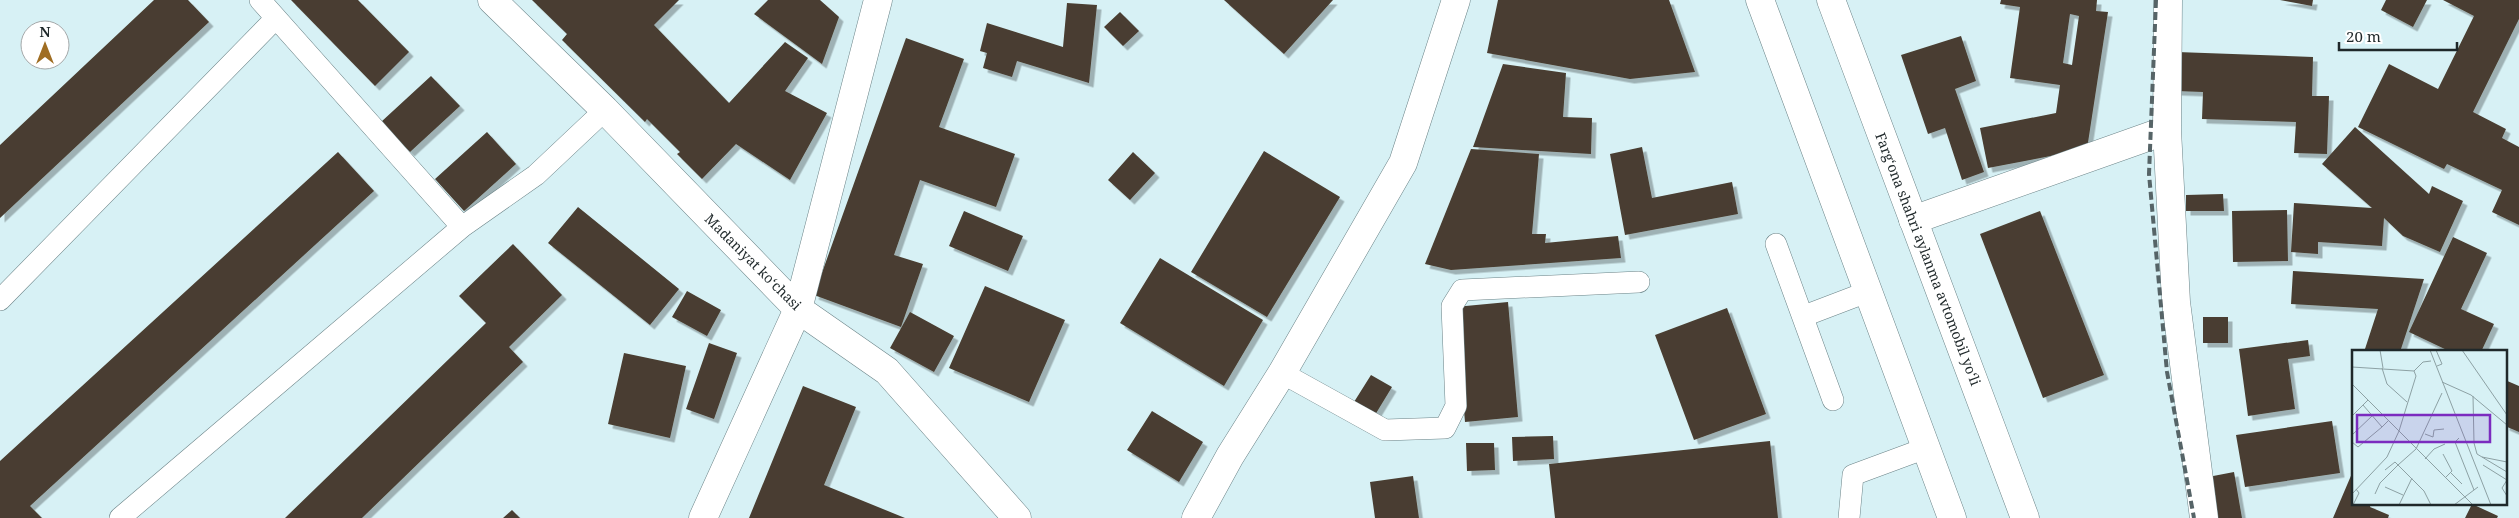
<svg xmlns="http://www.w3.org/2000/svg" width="2519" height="518" viewBox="0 0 2519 518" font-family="'Noto Serif',serif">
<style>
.building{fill:#493e30;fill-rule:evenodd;filter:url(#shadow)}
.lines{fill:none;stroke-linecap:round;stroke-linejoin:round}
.lane-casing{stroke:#6b8387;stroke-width:22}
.street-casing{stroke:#6b8387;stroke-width:29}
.highway-casing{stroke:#6b8387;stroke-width:29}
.lane{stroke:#fff;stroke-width:21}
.street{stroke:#fff;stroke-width:28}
.highway{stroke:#fff;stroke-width:28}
.rail{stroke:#566467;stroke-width:4;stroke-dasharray:8 4;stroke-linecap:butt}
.labels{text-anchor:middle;stroke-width:5;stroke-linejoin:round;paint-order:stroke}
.street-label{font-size:14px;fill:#1f282a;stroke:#fff}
.inset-road{fill:none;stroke:#8da1a4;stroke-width:1}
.view{fill:#7b2cbf;fill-opacity:0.15;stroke:#7b2cbf;stroke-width:2.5}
.inset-edge{fill:none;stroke:#1f282a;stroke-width:2.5}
</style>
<defs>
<filter id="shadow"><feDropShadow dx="4.5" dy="4.5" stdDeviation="0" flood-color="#0004"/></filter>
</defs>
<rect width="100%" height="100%" fill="#d7f1f5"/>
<!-- building -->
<path class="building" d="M154 0H188L209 22 0 218V145Z
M291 0H358L409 52 375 86Z
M532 0H679L654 25 729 103 785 42 808 58 785 91 827 113 790 180 736 144 702 179 677 154 680 152 647 119 645 122 562 40 567 34Z
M768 0H820L839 17 822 64 754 14Z
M1224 0H1333L1284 54Z
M1498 0H1669L1695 72 1630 79 1487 53Z
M2001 0H2097L2096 11 2108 12 2087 149 1988 168 1980 128 2056 113 2060 85 2010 78 2020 7 2000 4ZM2070 14 2079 16 2072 65 2063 63Z
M2280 0H2313L2312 6Z
M2386 0H2427L2413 27 2381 10Z
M2443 0H2519V19L2473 112 2506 129 2502 138 2519 147V225L2492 212 2502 190 2447 164 2444 169 2358 127 2389 64 2438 89 2474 16Z
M1067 3 1097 5 1089 83 1017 61 1012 77 983 68 987 53 980 51 987 23 1063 47Z
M1120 12 1139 31 1123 46 1104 27Z
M1961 36 1976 81 1955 89 1984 172 1962 180 1945 128 1928 134 1901 55Z
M906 38 964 59 939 127 1015 154 996 207 920 180 894 255 923 264 901 327 814 295Z
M2177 52 2313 57 2312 96H2329L2327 154 2294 153 2296 122 2202 119 2203 92 2176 91Z
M1503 64 1566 73 1563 117 1592 118 1591 154 1473 147Z
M431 76 460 106 410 152 381 122Z
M2355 127 2429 194 2432 186 2463 201 2440 252 2403 236 2384 218 2382 246 2318 242V254L2291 252 2294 203 2372 208 2322 164Z
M487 132 516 164 464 211 435 179Z
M1642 147 1652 198 1732 182 1738 214 1625 235 1610 154Z
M1471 149 1539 154 1532 234H1546L1545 243 1618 236 1621 258 1451 270 1425 264Z
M1264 151 1340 197 1267 317 1191 272Z
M338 152 374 191 30 506 42 518H0V461Z
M1133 152 1155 173 1130 200 1108 180Z
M2223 194 2224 211H2186V195Z
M578 207 679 289 650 325 548 243Z
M2287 210 2288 261 2233 262 2232 211Z
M964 211 1023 236 1008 271 949 246Z
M2040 211 2104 375 2043 398 1980 234Z
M2453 237 2487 253 2461 309 2494 324 2481 352H2451L2409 332Z
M513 244 562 295 509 347 523 362 362 518H285L486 323 459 296Z
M1160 258 1263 320 1224 386 1120 323Z
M2293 271 2424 279 2400 352H2364L2378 309 2291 304Z
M985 286 1065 320 1029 402 949 368Z
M687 291 721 310 707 336 672 317Z
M1508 302 1518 417 1465 422 1455 307Z
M1727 308 1766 414 1694 440 1655 335Z
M910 312 954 336 934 372 890 348Z
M2203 317H2228V343H2203Z
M2308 340 2310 356 2288 359 2295 409 2248 416 2239 349Z
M709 343 737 353 714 419 686 409Z
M624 353 686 366 670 438 608 424Z
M1371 375 1392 387 1375 415 1354 402Z
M2505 380 2519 386V432L2505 426Z
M803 386 856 407 824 485 905 518H749Z
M1152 411 1203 442 1179 482 1127 450Z
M2332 421 2340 473 2245 487 2236 435Z
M1553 436 1554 459 1513 461 1512 437Z
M1770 441 1778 518H1555L1549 464Z
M1466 443H1494L1495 470 1467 471Z
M2353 471V504H2371L2370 507 2389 515 2388 518H2333Z
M2234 472 2242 518H2216L2208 477Z
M1413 476 1419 518H1375L1370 482Z
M2472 504 2498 516 2497 518H2465Z
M512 510 520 518H503Z"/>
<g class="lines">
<defs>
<path id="lane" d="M260 0 462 227 536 175 605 110
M1776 244 1833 400
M0 300 276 18
M1804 316 1867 292
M1282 373 1385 430 1445 428 1456 406 1452 306 1462 290 1639 282
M120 518 462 227
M1849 518 1853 475 1926 448"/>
<path id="street" d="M492 0 605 110 798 309 887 371 1017 518
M2168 0 2167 130 2176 302 2204 518
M1913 220 2167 130
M703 518 798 309 878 0
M1196 518 1230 456 1282 373 1403 163 1456 0"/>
<path id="highway" d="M1760 0 1952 518
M1831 0 2025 518"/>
</defs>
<!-- lane casing -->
<use href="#lane" class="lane-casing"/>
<!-- street casing -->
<use href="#street" class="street-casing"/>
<!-- highway casing -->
<use href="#highway" class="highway-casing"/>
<!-- lane -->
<use href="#lane" class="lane"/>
<!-- street -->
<use href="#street" class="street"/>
<!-- highway -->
<use href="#highway" class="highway"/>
<!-- rail -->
<path class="rail" d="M2156 0 2149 174 2167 372 2194 518"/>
</g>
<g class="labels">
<!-- street labels -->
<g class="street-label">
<text transform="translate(1928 259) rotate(69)" y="5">Fargʻona shahri aylanma avtomobil yoʻli</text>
<text transform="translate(753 262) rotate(45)" y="5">Madaniyat koʻchasi</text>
</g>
</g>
<!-- overview -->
<g transform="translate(2352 350)">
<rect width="155" height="155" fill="#d7f1f5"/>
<path class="inset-road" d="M28 0 31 18M78 0 139 155M84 0 90 14 85 16M110 0 155 65M0 17 62 21 71 12 79 11M30 18 35 34 55 52M90 32 119 45 155 75M0 34 121 155M121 46 122 93 125 104 130 107M11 55 30 77 37 70M0 66 16 50M73 84 81 87 82 80 92 79M0 85 20 66M107 88 103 92 122 140M0 92 6 97 30 77M91 104 100 121 93 128M73 109 82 99 93 94M155 112 130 107 155 122M131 115 155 130M33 120 43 112 46 115M99 123 110 134M155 130 150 138 155 146M33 137 51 145M0 144 35 107 47 81 64 26 62 21M23 144 28 133 46 115M1 155 7 143 4 139M47 155 60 128M79 155 72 141 46 115 64 99 90 43M102 155 126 137"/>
<path class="view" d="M5 65H138V92H5Z"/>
<rect width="155" height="155" class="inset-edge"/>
</g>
<!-- north arrow -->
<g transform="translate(45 45)"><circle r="24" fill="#ffffff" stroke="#a5a9aa"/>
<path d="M0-4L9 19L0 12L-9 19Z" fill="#9f6d22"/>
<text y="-8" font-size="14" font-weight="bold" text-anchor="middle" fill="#1f282a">N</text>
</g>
<!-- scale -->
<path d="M2339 42v8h118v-8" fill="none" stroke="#1f282a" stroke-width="2.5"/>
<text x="2346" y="42" font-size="15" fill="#1f282a" stroke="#ffffff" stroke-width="4" paint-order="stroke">20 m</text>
</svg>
